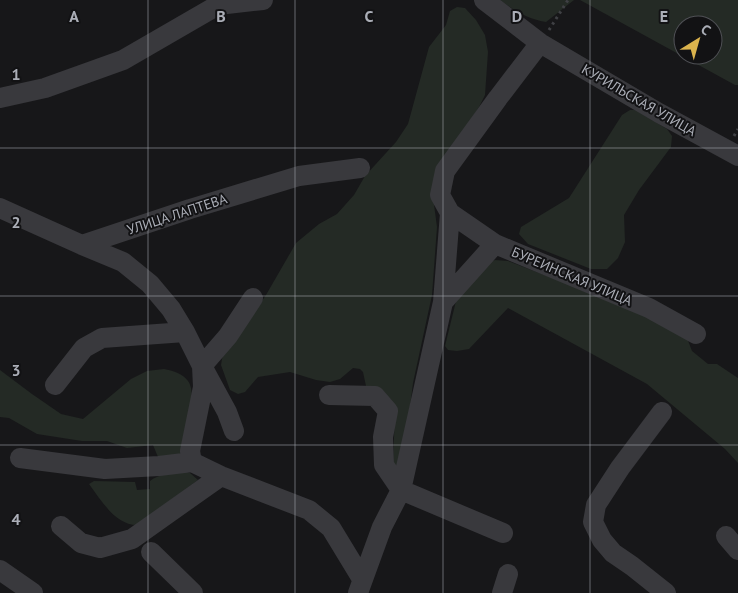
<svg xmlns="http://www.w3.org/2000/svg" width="738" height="593" viewBox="0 0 738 593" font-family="'PT Sans',sans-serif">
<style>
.green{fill:#242a25;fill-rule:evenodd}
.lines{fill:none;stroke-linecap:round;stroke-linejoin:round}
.path{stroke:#3f4044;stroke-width:3;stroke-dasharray:2.5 4;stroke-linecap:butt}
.minor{stroke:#39393d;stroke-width:20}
.grid{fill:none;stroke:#abaeb7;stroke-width:1;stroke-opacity:0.55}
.labels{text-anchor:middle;stroke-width:4;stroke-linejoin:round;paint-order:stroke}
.street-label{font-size:14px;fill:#abaeb7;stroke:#121214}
.grid-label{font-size:16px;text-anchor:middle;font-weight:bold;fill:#abaeb7;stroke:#121214;stroke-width:4;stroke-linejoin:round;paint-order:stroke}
</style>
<rect width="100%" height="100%" fill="#171719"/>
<!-- green -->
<path class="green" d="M500 0H574L546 22C528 19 515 11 500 0Z
M580 0H738V85H735ZM683 25H713V55H683Z
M457 7 465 8 476 20 485 35 488 52 485 95 479 107 438 170 433 197 437 227 432 295 413 383 403 463 393 467 395 408 366 386 363 372 360 369 353 368 340 379 330 382 316 380 290 372 258 377 245 392 238 394 230 390 221 365 223 353 240 333 266 295 296 243 319 224 337 214 354 195 365 176 396 142 408 124 429 47 446 25 450 11Z
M630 110H635L667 129 672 136 671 147 639 190 624 215 625 242 618 258 607 269H591L528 244 519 234 521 227 569 198 622 115Z
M495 260 508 261 643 313 687 338 692 351 708 364H717L738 378V463L725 449 647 384 508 308 469 349 457 351 448 350 445 346 456 301 490 262Z
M164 369C173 371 182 373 188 381 198 394 186 439 183 455L158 457 153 445 127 448 107 441H82L37 434 9 418 0 417V370L32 394 61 414 83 419 131 379 147 371Z
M184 471 190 473 198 480 137 525C115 525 101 500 89 484L94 481 135 482 137 490 150 489V481C159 474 172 472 184 471Z"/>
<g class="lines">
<!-- path -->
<path class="path" d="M549 30 568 0
M734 136 738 129"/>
<!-- minor -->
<path class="minor" d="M484 0 540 43 659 113 738 156
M0 98 45 88 123 60 218 5 263 0
M0 208 82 245 190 209 299 176 360 168
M450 213 495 244 649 308 696 334
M82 245 123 262 150 284 171 309 185 332 202 366 203 387 190 451 192 462 221 476 309 510 331 528 362 579
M443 302 495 244
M55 385 84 348 102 338 185 332
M329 395 375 396 388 411 383 437 384 465 401 490 503 533
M662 412 620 468 596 505 593 522 602 540 613 553 632 566 666 593
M234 431 227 412 202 366 228 336 253 298
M20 458 105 469 159 466 192 462
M61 526 81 543 100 548 132 539 221 476
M726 536 738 550
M151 552 193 593
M0 570 33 593
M358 593 382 527 401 490 443 302 450 213 440 195 445 171 498 98 540 43
M502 593 508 574"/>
</g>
<!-- grid -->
<path class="grid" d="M148 0V593M295 0V593M443 0V593M590 0V593M0 148H738M0 296H738M0 445H738"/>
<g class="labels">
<!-- street labels -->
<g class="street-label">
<text transform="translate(639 100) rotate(30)" y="5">КУРИЛЬСКАЯ УЛИЦА</text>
<text transform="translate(177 214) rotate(-18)" y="5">УЛИЦА ЛАПТЕВА</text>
<text transform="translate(572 276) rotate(23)" y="5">БУРЕИНСКАЯ УЛИЦА</text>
</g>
</g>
<g class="grid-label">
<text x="74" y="22">A</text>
<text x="221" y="22">B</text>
<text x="369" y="22">C</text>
<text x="517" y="22">D</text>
<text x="664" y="22">E</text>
<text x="16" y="80">1</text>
<text x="16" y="228">2</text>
<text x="16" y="376">3</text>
<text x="16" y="525">4</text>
</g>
<!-- north arrow -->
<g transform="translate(698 40) rotate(37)"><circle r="24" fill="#121214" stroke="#4f5055"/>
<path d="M0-4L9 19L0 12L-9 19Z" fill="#dbb34d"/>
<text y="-8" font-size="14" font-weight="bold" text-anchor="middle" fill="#abaeb7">С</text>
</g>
</svg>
